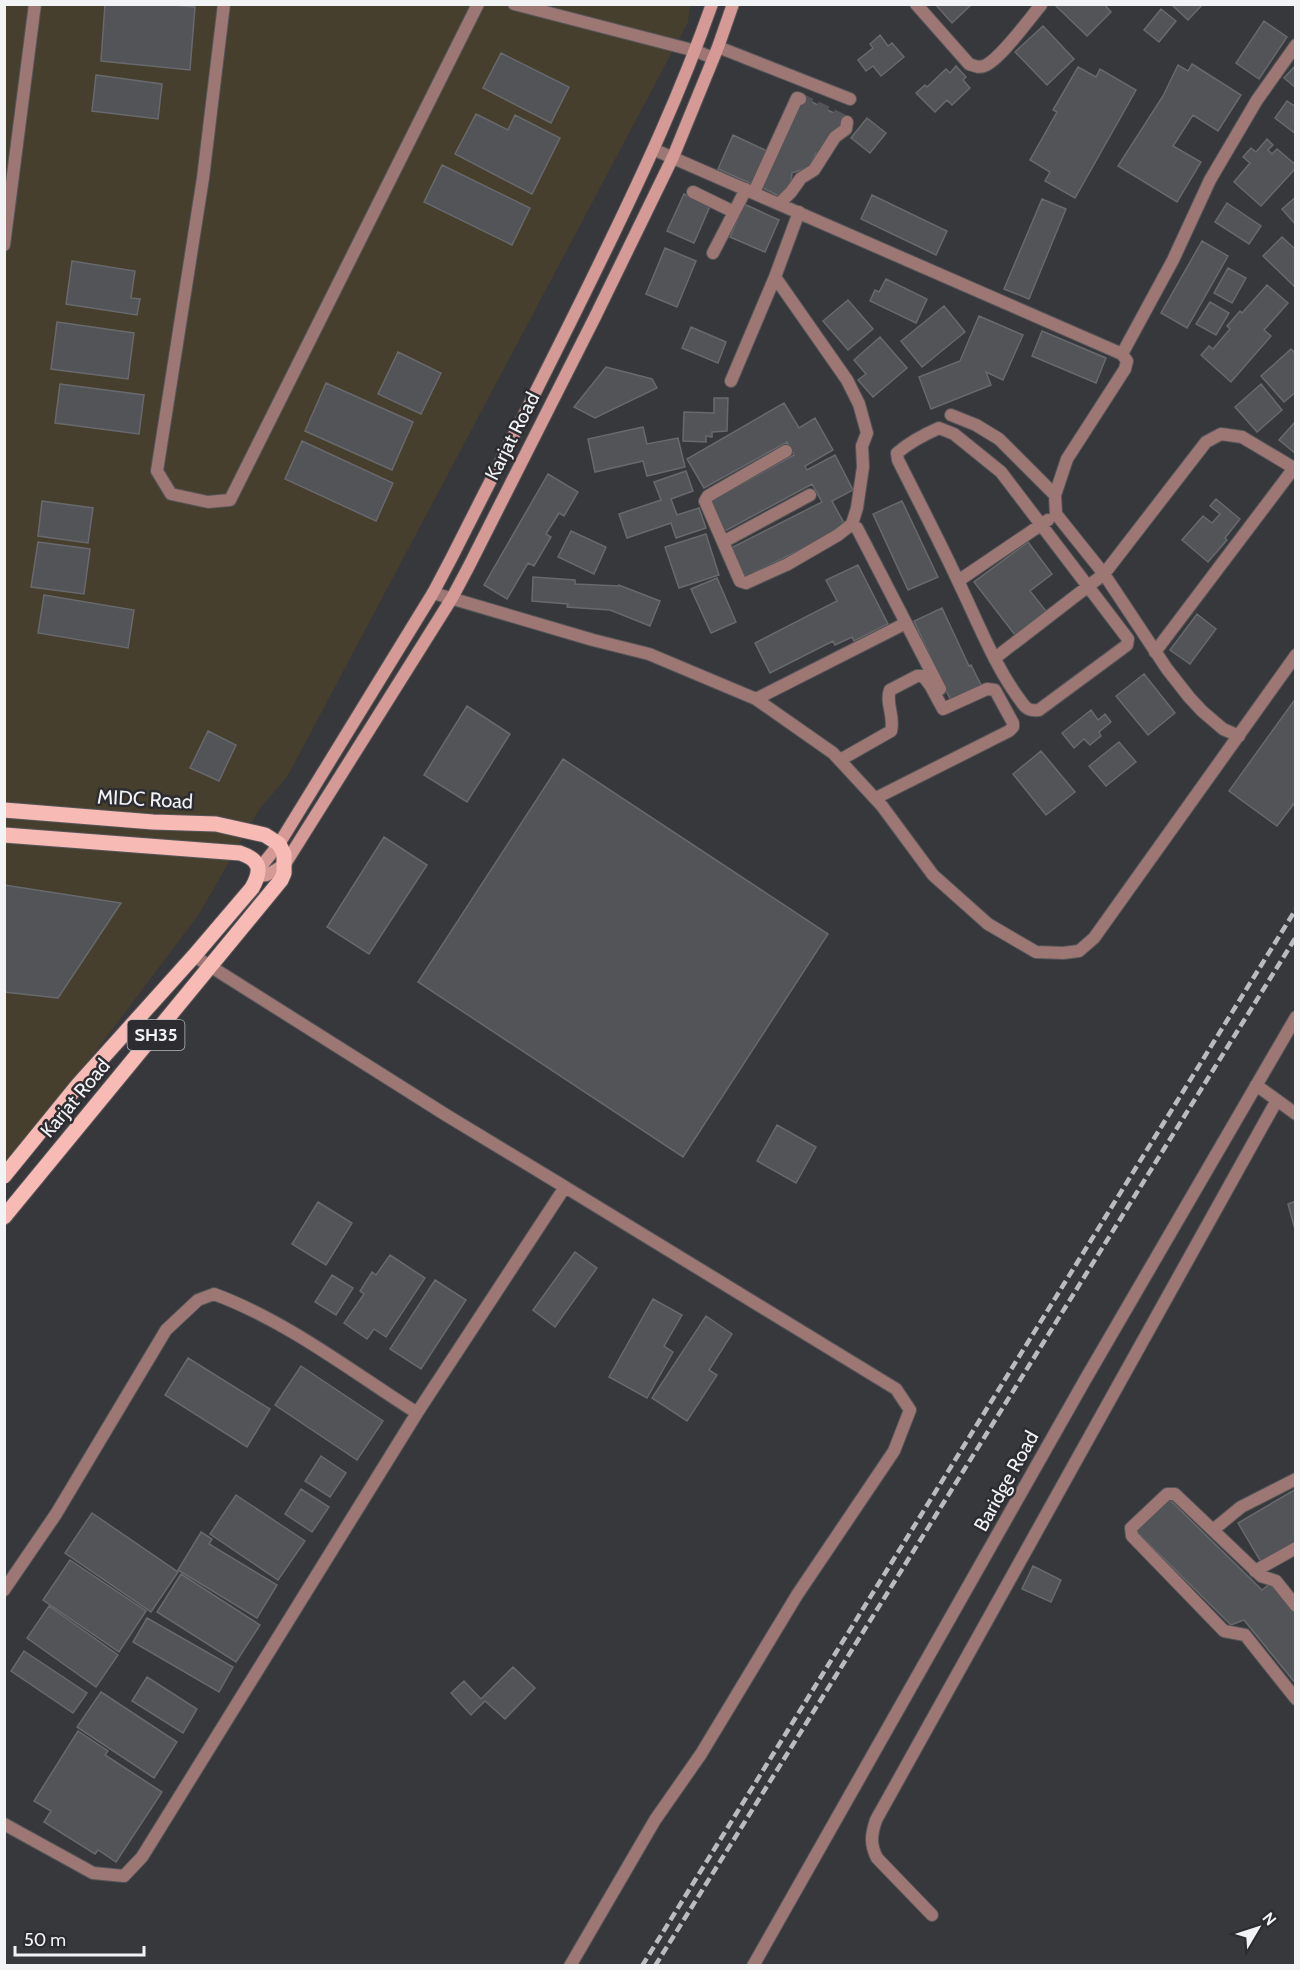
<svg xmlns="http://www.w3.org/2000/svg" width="1300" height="1970" viewBox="0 0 1300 1970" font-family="Cabin,sans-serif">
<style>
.industrial{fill:#473f2d}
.building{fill:#535457;stroke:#68696d;stroke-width:1.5}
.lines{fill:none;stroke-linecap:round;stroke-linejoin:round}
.minor-tunnel{stroke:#535457;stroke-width:12;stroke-dasharray:12 6;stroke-linecap:butt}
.minor-casing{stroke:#555659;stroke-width:14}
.secondary-casing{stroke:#555659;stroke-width:14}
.primary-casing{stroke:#555659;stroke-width:17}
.minor{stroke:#9d7774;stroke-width:12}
.secondary{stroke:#d59a95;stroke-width:12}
.primary{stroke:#f7bab4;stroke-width:15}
.rail{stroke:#babbbe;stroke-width:4.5;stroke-dasharray:9 4.5;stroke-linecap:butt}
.labels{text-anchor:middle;stroke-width:5;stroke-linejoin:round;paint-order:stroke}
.shield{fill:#2d2d31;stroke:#b7b8ba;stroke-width:1.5}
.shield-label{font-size:18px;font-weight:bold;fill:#f2f3f5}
.street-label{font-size:20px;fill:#f2f3f5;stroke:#2d2d31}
</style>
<rect width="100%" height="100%" fill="#37383b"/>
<!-- industrial -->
<path class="industrial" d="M5 5H690L688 22 287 777 260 808 199 914 5 1172Z"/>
<!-- building -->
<path class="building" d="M105 4H162L195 7 190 70 101 61Z
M935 4H972L952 23Z
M1054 4H1104L1111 12 1087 36Z
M1171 4H1203L1188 20Z
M1161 9 1176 21 1159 42 1144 30Z
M1264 21 1287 37 1259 79 1236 63Z
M1043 26 1074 59 1047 85 1015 52Z
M880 35 888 46 892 43 904 57 881 76 873 66 866 71 858 60 873 48 870 44Z
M501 53 569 87 551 123 483 88Z
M1192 64 1241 95 1218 131 1193 115 1173 146 1201 162 1177 202 1118 166 1163 96 1178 65 1188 71Z
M1296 65V88L1284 78Z
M956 66 966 77 963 80 970 88 952 105 947 100 935 112 916 93 925 85 927 87 946 69 950 73Z
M1078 67 1096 77 1100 69 1136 90 1075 198 1045 181 1050 172 1030 160 1057 112 1053 110Z
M96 75 162 84 158 119 92 111Z
M802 97 846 119 822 151 816 153 809 167 792 173 791 183 779 196 761 187Z
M1287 101 1296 107V134L1275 118Z
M476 114 508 130 515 115 560 138 532 194 455 154Z
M867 118 886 133 870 153 851 138Z
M733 135 767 151 752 184 718 169Z
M1267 139 1273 145 1268 150 1272 154 1277 149 1296 165V168L1261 206 1234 182 1250 163 1243 157 1251 148 1256 152Z
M442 165 530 208 512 245 424 202Z
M684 194 710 206 694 243 667 231Z
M872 195 947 231 936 255 861 219Z
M1296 197V225L1282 209Z
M1042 199 1066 209 1029 299 1004 289Z
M1227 203 1261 226 1249 244 1215 222Z
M744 204 779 220 765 252 730 237Z
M1282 237 1296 250V288L1263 256Z
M1202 241 1228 256 1187 328 1161 313Z
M665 248 696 261 677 307 646 294Z
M72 261 135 271 131 298 140 299 137 315 66 304Z
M1228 268 1246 278 1232 303 1214 293Z
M886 279 927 299 916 323 870 301 875 290 879 292Z
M1267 285 1288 303 1264 330 1271 336 1231 382 1201 355 1209 346 1213 349 1230 329 1227 326 1240 311 1242 313Z
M848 300 873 329 848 350 823 321Z
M1210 302 1229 313 1216 335 1196 324Z
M944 306 965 332 922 367 901 341Z
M979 316 1023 335 1003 380 986 372 991 385 931 409 919 377 960 361Z
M57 322 134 333 128 379 51 369Z
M691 327 726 342 718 363 682 348Z
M1042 331 1106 358 1096 383 1032 356Z
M880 337 907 368 873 397 858 380 866 374 854 360Z
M1291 349 1296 354V392L1284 402 1261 376Z
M398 352 441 373 421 414 378 394Z
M606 367 652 379 657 388 595 418 574 407Z
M326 383 413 422 392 470 305 431Z
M60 384 144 395 139 434 55 423Z
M1261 384 1282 410 1257 432 1235 407Z
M714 398H728L727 431 712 432V437L706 436V442L683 441 684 412 714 413Z
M784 403 799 428 815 418 833 450 805 466 807 470 835 455 853 490 832 501 846 527 745 577 731 548 822 502 812 484 725 531 709 502 794 455 787 442 704 488 687 459Z
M1296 421V454L1279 440Z
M643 427 647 444 678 438 685 467 647 476 643 461 595 472 588 439Z
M302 441 393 483 376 521 285 479Z
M686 471 693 491 671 499 677 515 699 508 706 528 676 538 671 523 627 538 619 514 661 500 654 482Z
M548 474 578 492 564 516 559 513 546 534 551 537 534 566 528 563 507 599 484 585Z
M1216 499 1240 519 1225 538 1227 540 1208 562 1182 540 1203 516 1212 523 1220 514 1210 506Z
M42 501 93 508 88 543 38 536Z
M902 501 938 577 908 590 873 514Z
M571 531 606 547 594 574 558 557Z
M706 534 719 575 679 588 665 547Z
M38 542 90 549 84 594 31 587Z
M1028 542 1052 574 1030 591 1046 611 1015 635 974 582Z
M858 565 888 624 854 641 852 637 835 645 833 641 770 673 755 643 837 601 826 580Z
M533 577 575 580V584L619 586V585L660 601 650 626 610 610 567 607 568 604 532 601Z
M717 578 736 622 711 633 691 589Z
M44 595 134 610 128 648 38 633Z
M942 608 969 666 971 665 982 687 951 701 914 621Z
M1197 614 1216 629 1190 664 1170 650Z
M1144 674 1175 713 1148 735 1116 696Z
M1296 698V801L1277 826 1229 791Z
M467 706 510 734 467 802 424 775Z
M1091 710 1098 720 1105 714 1111 722 1099 732 1101 736 1090 745 1084 739 1074 748 1062 733Z
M208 731 236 745 219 781 190 768Z
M1119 742 1136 762 1106 786 1089 766Z
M1041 751 1075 792 1046 815 1013 774Z
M563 759 828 934 683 1157 418 982Z
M384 837 427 865 369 954 327 927Z
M4 885 121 903 58 998 4 992Z
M777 1125 816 1147 796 1183 757 1161Z
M1296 1201V1233L1288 1204Z
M318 1202 352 1223 326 1265 292 1244Z
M575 1252 597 1268 555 1327 533 1310Z
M390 1255 425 1278 386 1337 374 1329 367 1339 344 1323 364 1294 360 1291 372 1272 376 1275Z
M332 1275 353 1288 336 1315 315 1302Z
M435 1280 466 1300 421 1369 390 1349Z
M653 1299 682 1315 664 1346 673 1352 647 1398 609 1377Z
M706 1316 732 1334 709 1370 717 1375 687 1421 652 1398Z
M188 1358 270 1409 247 1447 165 1395Z
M301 1366 383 1421 357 1460 275 1405Z
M321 1456 346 1473 330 1497 305 1481Z
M301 1489 329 1507 312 1532 285 1514Z
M1296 1489V1542L1261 1562 1238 1523Z
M236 1495 305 1541 278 1580 210 1534Z
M1169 1499 1262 1590 1271 1583 1296 1614V1684L1244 1620 1231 1625 1135 1530Z
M92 1513 178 1572 151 1612 65 1553Z
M201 1532 212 1539 209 1544 277 1585 257 1618 178 1570Z
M70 1560 146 1611 119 1652 43 1600Z
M1033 1566 1061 1580 1051 1602 1022 1589Z
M181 1574 260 1625 236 1662 157 1612Z
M49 1606 118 1655 96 1687 27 1638Z
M147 1618 233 1667 219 1692 133 1642Z
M24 1651 87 1693 73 1713 11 1671Z
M513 1667 535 1688 505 1719 485 1701 471 1715 451 1693 464 1681 481 1699Z
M147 1677 197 1709 183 1733 132 1701Z
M101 1692 177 1742 154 1778 77 1727Z
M78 1731 108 1751 105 1755 162 1792 116 1862 98 1850 95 1854 44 1822 51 1811 34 1801Z"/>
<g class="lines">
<!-- minor-tunnel -->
<path class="minor-tunnel" d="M800 99 847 122"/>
<defs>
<path id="minor" d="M224 4 203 178 157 471 171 494 208 502 230 500 478 4
M514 4 696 51 713 58
M916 4 969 64C975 66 978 68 984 66 1000 60 1029 19 1041 5
M718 47 850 99
M655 150 1122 354 1127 361 1125 369 1067 459 1055 495 1056 514 1104 574 1167 669 1189 697 1202 711 1223 729 1239 736
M693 192 734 212
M754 192 797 98 800 99
M780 203 791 192 801 178 814 170 835 137 846 129 847 122
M4 245 35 4
M713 253 746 189
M775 277 847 380 859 404 867 433 862 446 863 467 857 508 852 524 838 535 788 564 746 583 740 581 705 501 708 496 786 451
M1122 354 1173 260 1210 180 1257 100 1296 45
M731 381 775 277 799 212
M951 415 976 425 999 439 1055 495
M939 428 954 434 1001 472 1128 639 1127 645 1039 710C1032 711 1027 710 1023 704 995 668 978 622 958 581 939 540 918 500 898 460L897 453C910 442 923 435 939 428Z
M857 528 906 623
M723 542 810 495
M958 581 1048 520
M433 593 593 640 649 654 756 699 833 753 882 806 933 875 988 924 1036 952 1063 953 1079 951 1094 938 1296 655
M995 658 1104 574 1206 442 1221 434 1242 437 1294 468 1155 652
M756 699 906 623 940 689
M840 760 891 731C895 716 885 703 890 690L917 676H923L930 685 943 709 987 689 995 690 1013 723V727L1009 731 876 798
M1256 1085 1296 1114
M565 1187 896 1389 910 1410 894 1451 797 1595 701 1754 655 1820 570 1966
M1213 1530 1241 1507 1296 1479
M1255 1571 1296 1548
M4 1590 56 1514 166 1330 198 1300 214 1294C287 1321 351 1371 417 1413
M1296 1606 1276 1581 1261 1576 1175 1494H1167L1131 1528 1132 1536 1224 1631 1245 1635 1296 1699
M4 1824 93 1873 124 1876 142 1857 417 1413 565 1187 446 1115 194 956
M932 1915 877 1858C870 1844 871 1835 876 1820L1277 1100
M753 1966 1085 1380 1296 1017"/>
<path id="secondary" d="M259 869 279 844 433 593 452 557C502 458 553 359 601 260 642 176 681 92 712 4
M259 876 267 875 285 864 452 598 469 566 595 317 673 157 718 47 733 4"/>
<path id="primary" d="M4 810 153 822 216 824 265 835 279 844 284 854V873L281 880 4 1217
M4 835 240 853C261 860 262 870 252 888L194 956 78 1085 4 1176"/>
</defs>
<!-- minor casing -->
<use href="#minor" class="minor-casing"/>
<!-- secondary casing -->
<use href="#secondary" class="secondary-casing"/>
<!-- primary casing -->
<use href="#primary" class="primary-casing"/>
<!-- minor -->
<use href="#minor" class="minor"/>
<!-- secondary -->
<use href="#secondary" class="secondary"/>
<!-- primary -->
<use href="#primary" class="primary"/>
<!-- rail -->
<path class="rail" d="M642 1966 1296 909
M655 1966 1296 937"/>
</g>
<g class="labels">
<!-- shield labels -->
<rect class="shield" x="127.5" y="1020" width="57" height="30" rx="4.5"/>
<g class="shield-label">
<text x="156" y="1041">SH35</text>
</g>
<!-- street labels -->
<g class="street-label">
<text transform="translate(512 436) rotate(-63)" y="7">Karjat Road</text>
<text transform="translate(145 799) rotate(3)" y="7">MIDC Road</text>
<text transform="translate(75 1098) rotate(-50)" y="7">Karjat Road</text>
<text transform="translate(1006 1481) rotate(-61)" y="7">Baridge Road</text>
</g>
</g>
<!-- border -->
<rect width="1300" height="1970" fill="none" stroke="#f2f3f5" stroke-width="12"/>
<!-- north arrow -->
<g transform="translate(1258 1928) rotate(51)" stroke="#2d2d31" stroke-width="4.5" paint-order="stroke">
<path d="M0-4.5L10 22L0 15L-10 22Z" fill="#f2f3f5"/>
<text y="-9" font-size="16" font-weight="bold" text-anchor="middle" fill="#f2f3f5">N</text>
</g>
<!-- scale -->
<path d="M15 1946v9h129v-9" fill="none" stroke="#f2f3f5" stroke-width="3"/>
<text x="24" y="1946" font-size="18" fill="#f2f3f5" stroke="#2d2d31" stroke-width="4.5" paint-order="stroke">50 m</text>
</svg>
